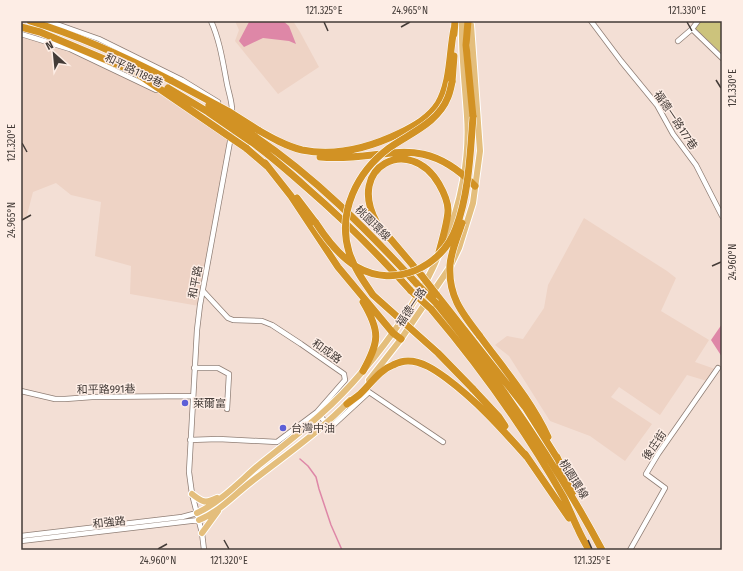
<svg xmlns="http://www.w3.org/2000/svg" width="743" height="571" viewBox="0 0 743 571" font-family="'Fira Sans Condensed','Noto Sans TC',sans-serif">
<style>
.built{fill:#eed3c5}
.green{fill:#ccc37c}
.water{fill:#de87a7}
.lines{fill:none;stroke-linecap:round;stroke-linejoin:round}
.stream{stroke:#de87a7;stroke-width:1.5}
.minor-casing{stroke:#907f76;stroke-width:6}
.major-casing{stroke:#fff;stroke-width:8}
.highway-casing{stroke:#fff;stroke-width:8}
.minor{stroke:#fff;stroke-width:4.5}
.major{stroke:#e4be7c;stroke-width:6}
.highway{stroke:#d29224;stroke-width:7}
.highway-bridge-casing{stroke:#fff;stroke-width:8;stroke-linecap:butt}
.highway-bridge{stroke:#d29224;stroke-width:7}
.ticks{fill:none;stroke:#433b37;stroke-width:1.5}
.poi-dot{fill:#5d5fd7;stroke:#fdede5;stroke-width:1.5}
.labels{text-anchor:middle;stroke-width:3;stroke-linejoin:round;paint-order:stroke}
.street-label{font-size:11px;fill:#433b37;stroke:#fdede5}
.poi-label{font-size:11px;fill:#433b37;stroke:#fdede5;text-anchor:start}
.neatline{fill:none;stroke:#433b37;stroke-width:1.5}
.ticks-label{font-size:10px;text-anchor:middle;fill:#433b37}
</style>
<rect width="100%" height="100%" fill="#f3dfd5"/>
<!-- built -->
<path class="built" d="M235 21H293L300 32 319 67 278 94 235 41 239 30Z
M21 36 33 38 81 57 138 80 228 140 199 306 130 294 131 266 95 256 101 202 71 195 56 183 33 192 26 219 21 218Z
M584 218 667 271 676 278 661 311 709 340 695 362 715 369 707 381 687 375 660 415 619 387 611 397 652 424 625 461 590 436 550 421 509 356 495 345 507 336 523 339 544 308 548 285Z"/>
<!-- green -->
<path class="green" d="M701 21H722V50L720 52 695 28Z"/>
<!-- water -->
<path class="water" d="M251 21H283L289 26 296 44 289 41 263 38 244 47 239 41 249 22Z
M722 324V357L711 340Z"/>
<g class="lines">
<!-- stream -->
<path class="stream" d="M300 459 308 466 316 477 319 489 331 525 342 550"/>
<defs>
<path id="minor" d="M48 21 99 39 182 80 218 102
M211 21C220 41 223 63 227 84 229 94 233 104 232 114
M591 21 621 61 657 105 673 134 696 165 722 216
M692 29 722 58
M21 34 70 49 156 90
M678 41 692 29 698 21
M203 291 228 318 233 320 262 321 272 325 301 344 344 374 345 380 317 412 330 428 369 392 443 442
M194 368H218L229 374 227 409
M21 391 55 399H65L92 397 193 396
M190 440 218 439 277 442 317 412
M21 536 182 517 197 513
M21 541 199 520
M204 550 202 533 192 494 189 472 197 330 200 305 231 136
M630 550 665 488 646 474 658 454 718 368"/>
<path id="major" d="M444 242C461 206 470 156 467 116 465 84 461 53 462 21
M369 380 401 339 450 267 459 248 468 219 473 203 480 151 471 25
M192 494C202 502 205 504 217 498
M197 513C221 502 239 482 259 465 279 449 300 433 320 415 353 386 381 351 406 314 418 295 430 277 438 256
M199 520C219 512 234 495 251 482 284 456 321 431 350 400
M202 533 218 511"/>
<path id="highway" d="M30 21C80 36 126 57 172 81
M468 21 466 45 473 117
M21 27 40 32 135 72
M454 34 455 21
M452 82 454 56
M258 130C272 138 286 146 302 150 336 157 369 148 400 133 414 126 429 118 438 104 451 82 449 53 454 29
M254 136C315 177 367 230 417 284
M250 141C270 155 288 171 307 188 344 220 378 254 411 291
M246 148 267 166
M320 157C385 163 419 129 475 186
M265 163 291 196 338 267 393 333 401 339
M297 198 316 223
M422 276 377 223C345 166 410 134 439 184 443 191 448 201 448 210 448 220 442 241 439 252
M436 294 525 407 559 461
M363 302C381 332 379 342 363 371
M436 303C499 380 555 462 602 550
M431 309C481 368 526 431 564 498 569 508 573 519 578 529 581 536 585 543 589 550
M479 335C503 368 531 400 548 437
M472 388 499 417 505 426
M347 404C351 401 355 398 359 395 370 385 379 370 393 365 397 363 403 361 408 361 422 361 435 370 446 378 477 401 501 428 527 457
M525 454 569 518
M557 457 573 492"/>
</defs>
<!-- minor casing -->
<use href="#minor" class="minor-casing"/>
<!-- major casing -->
<use href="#major" class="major-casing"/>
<!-- highway casing -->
<use href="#highway" class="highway-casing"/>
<!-- minor -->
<use href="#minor" class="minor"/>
<!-- major -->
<use href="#major" class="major"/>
<!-- highway -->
<use href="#highway" class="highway"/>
<defs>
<path id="highway-bridge" d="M135 72 246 148
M172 81 228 111 258 130
M452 82C451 87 450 92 448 97 438 123 410 133 389 148 357 172 337 212 349 252 354 268 364 282 373 295L438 353 472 388
M168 88 208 112 250 141
M209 105 254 136
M316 223C327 240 340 257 357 267 395 289 442 267 456 228 469 193 470 155 473 117
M462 223C458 236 451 251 450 265 448 295 461 312 479 335
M422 276 436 294
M417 284 436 303
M411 291 431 309"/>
</defs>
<!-- highway-bridge casing -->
<use href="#highway-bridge" class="highway-bridge-casing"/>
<!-- highway-bridge -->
<use href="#highway-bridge" class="highway-bridge"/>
</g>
<!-- ticks -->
<path class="ticks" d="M324 22 328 31M687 22 692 31M401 27 410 22M716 80 721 88M22 143 27 152M22 220 31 215M712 266 721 262M224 540 229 549M588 540 592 549M158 549 167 544"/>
<!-- markers -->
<g class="poi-dot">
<circle cx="185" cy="403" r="4"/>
<circle cx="283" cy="428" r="4"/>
</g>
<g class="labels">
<!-- street labels -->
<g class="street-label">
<text transform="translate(134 70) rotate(26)" y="4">和平路1189巷</text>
<text transform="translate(676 120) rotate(56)" y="4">福德一路177巷</text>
<text transform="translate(373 223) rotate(45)" y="4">桃園環線</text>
<text transform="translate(195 282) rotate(-79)" y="4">和平路</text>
<text transform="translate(411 307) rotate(-56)" y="4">福德一路</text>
<text transform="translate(327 351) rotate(35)" y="4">和成路</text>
<text transform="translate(106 389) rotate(-1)" y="4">和平路991巷</text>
<text transform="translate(654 445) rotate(-56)" y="4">後庄街</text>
<text transform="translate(574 479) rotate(58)" y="4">桃園環線</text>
<text transform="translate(109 522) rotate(-6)" y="4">和強路</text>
</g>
<!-- poi labels -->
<g class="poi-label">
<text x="193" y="407">萊爾富</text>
<text x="291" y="432">台灣中油</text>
</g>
</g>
<!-- border -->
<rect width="743" height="571" fill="none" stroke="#fdede5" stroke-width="44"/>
<!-- north arrow -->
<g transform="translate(54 54) rotate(333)" stroke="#fdede5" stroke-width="3" paint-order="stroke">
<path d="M0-3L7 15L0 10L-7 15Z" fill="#433b37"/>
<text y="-6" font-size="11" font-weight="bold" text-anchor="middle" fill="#433b37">N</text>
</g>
<rect x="22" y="22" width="699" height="527" class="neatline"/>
<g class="ticks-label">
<text x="324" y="14">121.325°E</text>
<text x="410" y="14">24.965°N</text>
<text x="687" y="14">121.330°E</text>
<text transform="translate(732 88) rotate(-90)" y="4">121.330°E</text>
<text transform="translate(11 143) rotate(-90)" y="4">121.320°E</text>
<text transform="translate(11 220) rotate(-90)" y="4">24.965°N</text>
<text transform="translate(732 262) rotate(-90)" y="4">24.960°N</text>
<text x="158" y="564">24.960°N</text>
<text x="229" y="564">121.320°E</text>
<text x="592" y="564">121.325°E</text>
</g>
</svg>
